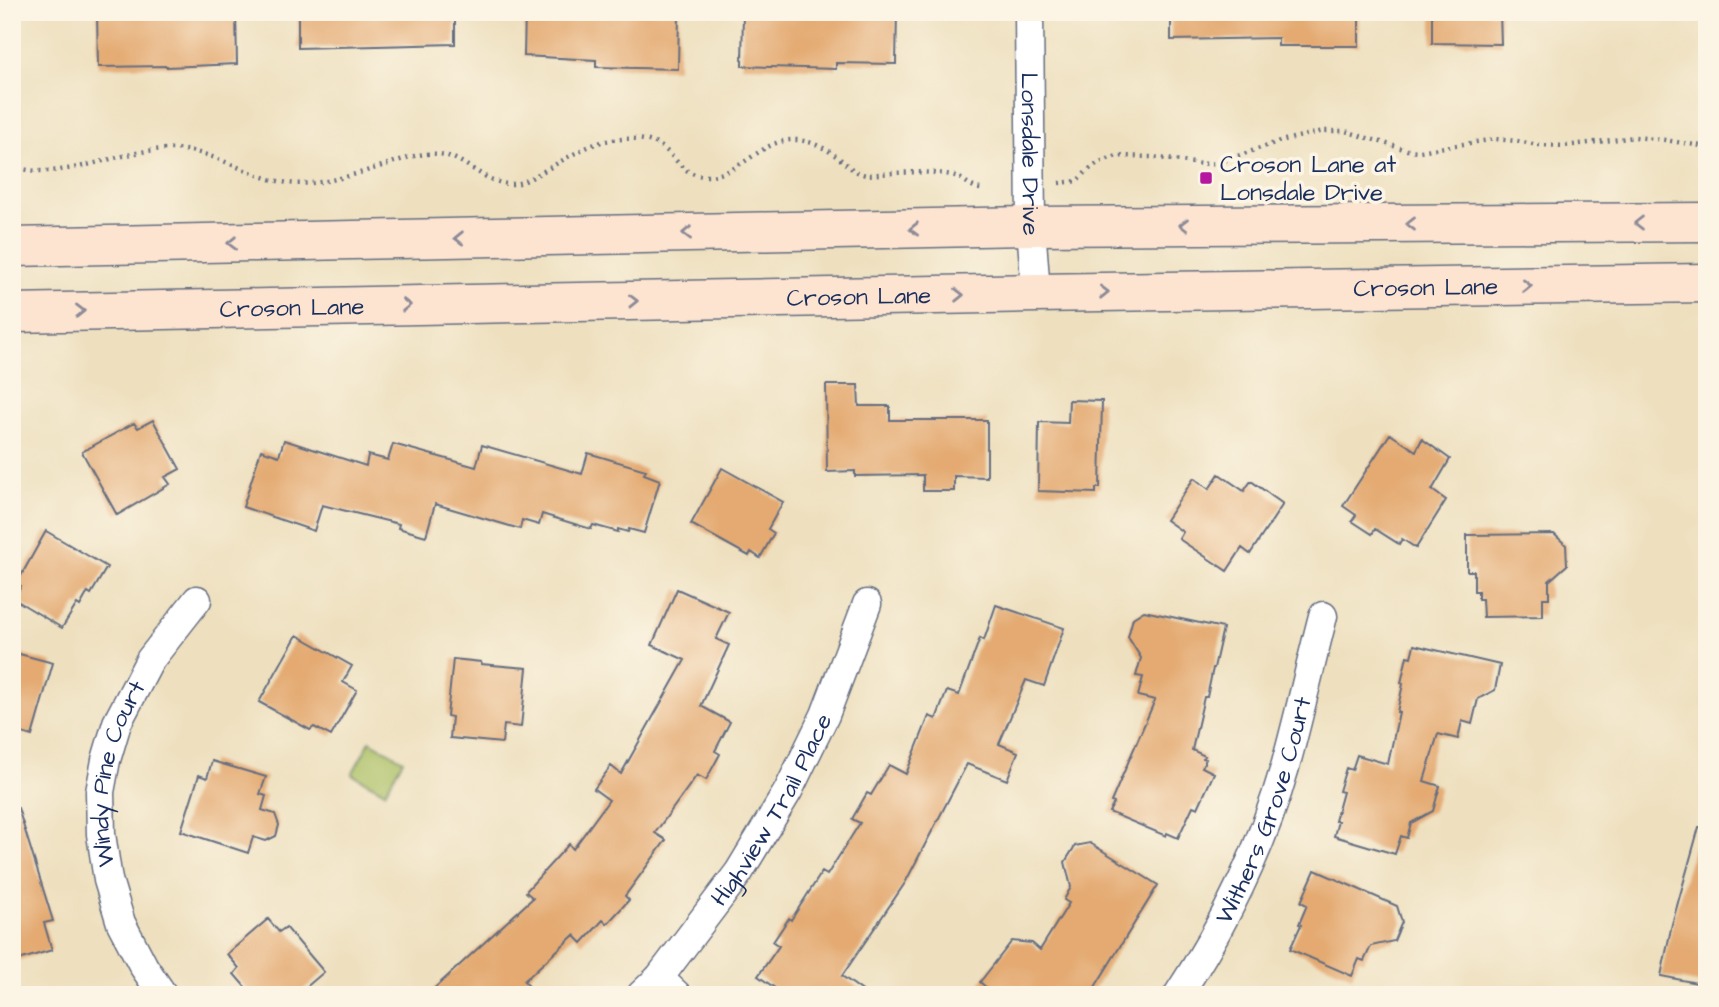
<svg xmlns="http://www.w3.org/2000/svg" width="1719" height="1007" viewBox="0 0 1719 1007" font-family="'Architects Daughter',sans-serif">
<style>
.green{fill:#aabf63;stroke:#627760;stroke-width:2}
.building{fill:#e4aa72}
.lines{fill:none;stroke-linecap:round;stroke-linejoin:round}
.street-casing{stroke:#656d80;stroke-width:31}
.secondary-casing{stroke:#656d80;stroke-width:41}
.path{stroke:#656d80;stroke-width:4.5;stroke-dasharray:2 5;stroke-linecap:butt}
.street{stroke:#fff;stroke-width:28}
.secondary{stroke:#fde4d0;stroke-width:38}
.oneway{stroke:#8c8a97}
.poi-dot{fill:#b5179e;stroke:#fcf5e5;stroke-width:2.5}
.labels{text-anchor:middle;stroke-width:7;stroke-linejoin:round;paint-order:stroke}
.street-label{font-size:24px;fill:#1b2f5e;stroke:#fcf5e5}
.poi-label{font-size:24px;fill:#1b2f5e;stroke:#fcf5e5;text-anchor:start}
</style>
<rect width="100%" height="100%" fill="#fcf5e5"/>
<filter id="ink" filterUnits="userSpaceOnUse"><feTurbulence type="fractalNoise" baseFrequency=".0143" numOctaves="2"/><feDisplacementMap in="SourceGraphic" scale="14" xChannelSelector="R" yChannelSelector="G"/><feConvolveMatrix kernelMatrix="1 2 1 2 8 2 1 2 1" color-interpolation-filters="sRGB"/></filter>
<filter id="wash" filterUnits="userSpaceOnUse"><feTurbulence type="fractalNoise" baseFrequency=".00686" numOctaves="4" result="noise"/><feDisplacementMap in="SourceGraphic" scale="28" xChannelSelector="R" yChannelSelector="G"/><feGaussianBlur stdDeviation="1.57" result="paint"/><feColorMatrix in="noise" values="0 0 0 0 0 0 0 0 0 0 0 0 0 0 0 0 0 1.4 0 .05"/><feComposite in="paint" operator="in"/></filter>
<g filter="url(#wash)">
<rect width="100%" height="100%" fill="#eee0bf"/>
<!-- green -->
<path class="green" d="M370 741 403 760 385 792 352 774Z"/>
<g id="blocks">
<!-- building -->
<path class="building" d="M97 12H236L237 64 167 67V66L98 67Z
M298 12H455V44L298 48Z
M525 12H679L678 69 596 67V60L524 56Z
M743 12H897L896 64 836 63V69L742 66Z
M1171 12H1359V46H1278V38L1171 40Z
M1432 12H1500L1501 44 1432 43Z
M826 385H858L859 406H890V420H987V477L954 476V491H923V475L855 476V471L827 472Z
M1069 400 1102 401 1100 488H1096V493L1038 491 1039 422 1068 423Z
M153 420 180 469 165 477 170 484 117 515 82 452 134 423 138 428Z
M1390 434 1416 451 1422 439 1450 459 1432 490 1446 500 1416 548 1402 539 1399 544 1375 529 1372 534 1352 521 1356 515 1343 506Z
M284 440 366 466 368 455 388 460 393 444 476 467 482 445 582 474 588 453 646 470 644 474 660 480 644 533 629 529 628 532 618 529V532L593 525 591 529 542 514 539 525 522 520 520 529 435 504 426 536 398 528 399 524 322 505 314 531 243 507 261 450 279 456Z
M722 468 783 502 768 529 774 533 760 558 751 552 749 556 691 524Z
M1219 474 1244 491 1251 481 1283 504 1250 554 1242 548 1227 571 1179 539 1183 532 1166 520 1194 478 1209 489Z
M46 531 107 567 91 594 88 592 80 606 77 604 62 628 14 599 21 586 17 583Z
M1554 534 1566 545 1567 565 1549 581V598H1543V616L1483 617 1482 599H1478V591H1474V571H1467V535Z
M677 589 729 612 716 639 729 645 701 706 730 722 715 751 720 754 706 780 697 775 655 833 666 840 625 896 629 900 607 924 603 920 582 943 574 935 524 981 537 995H427L533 898 526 892 527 890 569 844 573 849 609 800 594 789 611 766 621 774 685 660 652 645Z
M996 605 1064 628 1044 686 1026 680 999 744 1018 752 1007 780 967 764 905 883 842 976 868 995H785L758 976 779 946 773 942 789 918 791 920 822 872 827 875 860 823 852 819 867 793 871 795 889 765 906 774 929 716 936 719 947 691 959 695 980 638 984 640Z
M1144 611 1223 628 1214 668H1213L1207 697H1204L1192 750 1205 756 1203 758 1206 759 1202 767 1214 773 1198 808 1193 806 1178 838 1167 833 1166 836 1109 812 1114 803 1111 802 1155 700 1138 696 1143 677 1136 676 1141 658 1128 637 1133 618Z
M297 635 352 666 343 682 357 690 331 736 314 727 310 730 259 702Z
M1414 645 1500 665 1495 690 1478 699 1472 724 1462 721 1458 739 1438 734 1424 781 1440 786 1433 811 1411 823 1407 838 1401 836 1395 854 1334 836 1338 821H1335L1343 792 1339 791 1346 768 1352 770 1357 755 1388 764 1399 712H1397L1403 684 1401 683 1407 656 1411 657Z
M12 652 53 663 32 736 12 730Z
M453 659 481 662V664L527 668 521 727 504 725 502 743 450 738 452 717 447 716Z
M212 761 266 777 260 794 266 796 262 810 275 814 279 825 276 836 266 841 253 837 248 853 181 831 199 775 207 778Z
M12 808H18L53 921 44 923 52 950 12 962Z
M1699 827 1707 828V985L1661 976 1672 924Z
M1090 843 1158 885 1090 995H995L980 982 1012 941 1032 943 1040 950 1069 903 1064 900 1071 887 1065 862 1075 846Z
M1315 870 1397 906 1402 922 1394 941 1371 946 1364 961 1359 959 1352 976 1290 949 1301 925 1299 924 1307 905 1301 902Z
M268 919 279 932 286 927 324 972 297 995H252L234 974 239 968 227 954Z"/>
</g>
</g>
<g filter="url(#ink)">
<use href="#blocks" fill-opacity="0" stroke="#656d80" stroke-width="2"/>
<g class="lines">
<defs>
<g id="street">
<path id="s1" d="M1029 12 1031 226 1036 293"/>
<path d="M659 978 677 995"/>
<path id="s2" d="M163 995 144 967 121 923 108 880 101 834 100 792 106 760 117 723 150 660 197 600"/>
<path id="s3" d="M641 995 659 978 739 872 788 791 825 715 867 604"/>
<path id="s4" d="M1178 995C1224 925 1262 848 1285 767 1299 717 1310 666 1323 616"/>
</g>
<g id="secondary">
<path d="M12 247 1031 226 1707 222"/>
<path id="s5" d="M12 313 1036 293 1707 283"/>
</g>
</defs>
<!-- street casing -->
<use href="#street" class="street-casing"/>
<!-- secondary casing -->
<use href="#secondary" class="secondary-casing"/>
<!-- path -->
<path class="path" d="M12 166C63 184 120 148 173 149 215 150 249 178 289 183 317 187 361 173 388 164 404 159 421 152 439 154 465 157 484 184 511 184 522 184 531 178 540 173 563 161 587 143 612 140 628 138 649 137 663 148 679 160 682 175 706 176 740 176 759 141 792 140 807 139 824 147 836 156 847 164 852 172 866 175 894 173 924 170 951 175 963 177 970 188 981 189
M1059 183 1077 181 1087 171 1099 162 1117 156 1153 157 1201 164 1218 163 1280 141 1324 131H1345L1407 150 1420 151 1495 139 1517 141 1538 145 1565 146 1635 137 1665 140 1707 147"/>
<!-- street -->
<use href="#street" class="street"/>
<!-- secondary -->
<use href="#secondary" class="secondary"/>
</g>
<!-- one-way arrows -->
<defs><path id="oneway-chevron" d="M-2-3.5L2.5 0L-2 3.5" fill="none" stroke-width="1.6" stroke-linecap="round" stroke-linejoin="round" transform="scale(1.75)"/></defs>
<g class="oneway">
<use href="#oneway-chevron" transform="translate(1639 223) rotate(180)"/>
<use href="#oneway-chevron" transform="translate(1411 224) rotate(180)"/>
<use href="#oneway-chevron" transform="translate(1184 225) rotate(180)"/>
<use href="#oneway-chevron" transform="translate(914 229) rotate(179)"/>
<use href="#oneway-chevron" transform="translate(687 233) rotate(179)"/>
<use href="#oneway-chevron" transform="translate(459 238) rotate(179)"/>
<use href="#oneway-chevron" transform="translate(232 243) rotate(179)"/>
<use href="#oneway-chevron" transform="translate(1527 286) rotate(-1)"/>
<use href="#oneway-chevron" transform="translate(1104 292) rotate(-1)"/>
<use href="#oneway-chevron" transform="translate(959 295) rotate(-1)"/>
<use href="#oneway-chevron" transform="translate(633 301) rotate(-1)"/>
<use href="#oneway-chevron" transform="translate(406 305) rotate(-1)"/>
<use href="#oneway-chevron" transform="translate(80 311) rotate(-1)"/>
</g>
</g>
<!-- markers -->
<rect class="poi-dot" x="1199" y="171" width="14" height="14" rx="3.5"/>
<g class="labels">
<!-- street labels -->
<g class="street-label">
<text dy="8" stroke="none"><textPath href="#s1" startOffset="142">Lonsdale Drive</textPath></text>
<text dy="8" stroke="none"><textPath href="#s5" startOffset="1414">Croson Lane</textPath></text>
<text dy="8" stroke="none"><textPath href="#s5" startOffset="847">Croson Lane</textPath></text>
<text dy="8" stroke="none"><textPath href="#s5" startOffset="280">Croson Lane</textPath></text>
<text dy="8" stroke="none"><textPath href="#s2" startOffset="238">Windy Pine Court</textPath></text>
<text dy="8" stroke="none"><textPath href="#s3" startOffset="228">Highview Trail Place</textPath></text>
<text dy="8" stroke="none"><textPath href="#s4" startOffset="205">Withers Grove Court</textPath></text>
</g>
<!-- poi labels -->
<g class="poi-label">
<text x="1220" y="172">Croson Lane at<tspan x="1220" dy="28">Lonsdale Drive</tspan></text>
</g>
</g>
<!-- margin -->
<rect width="1719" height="1007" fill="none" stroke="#fcf5e5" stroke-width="42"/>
</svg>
